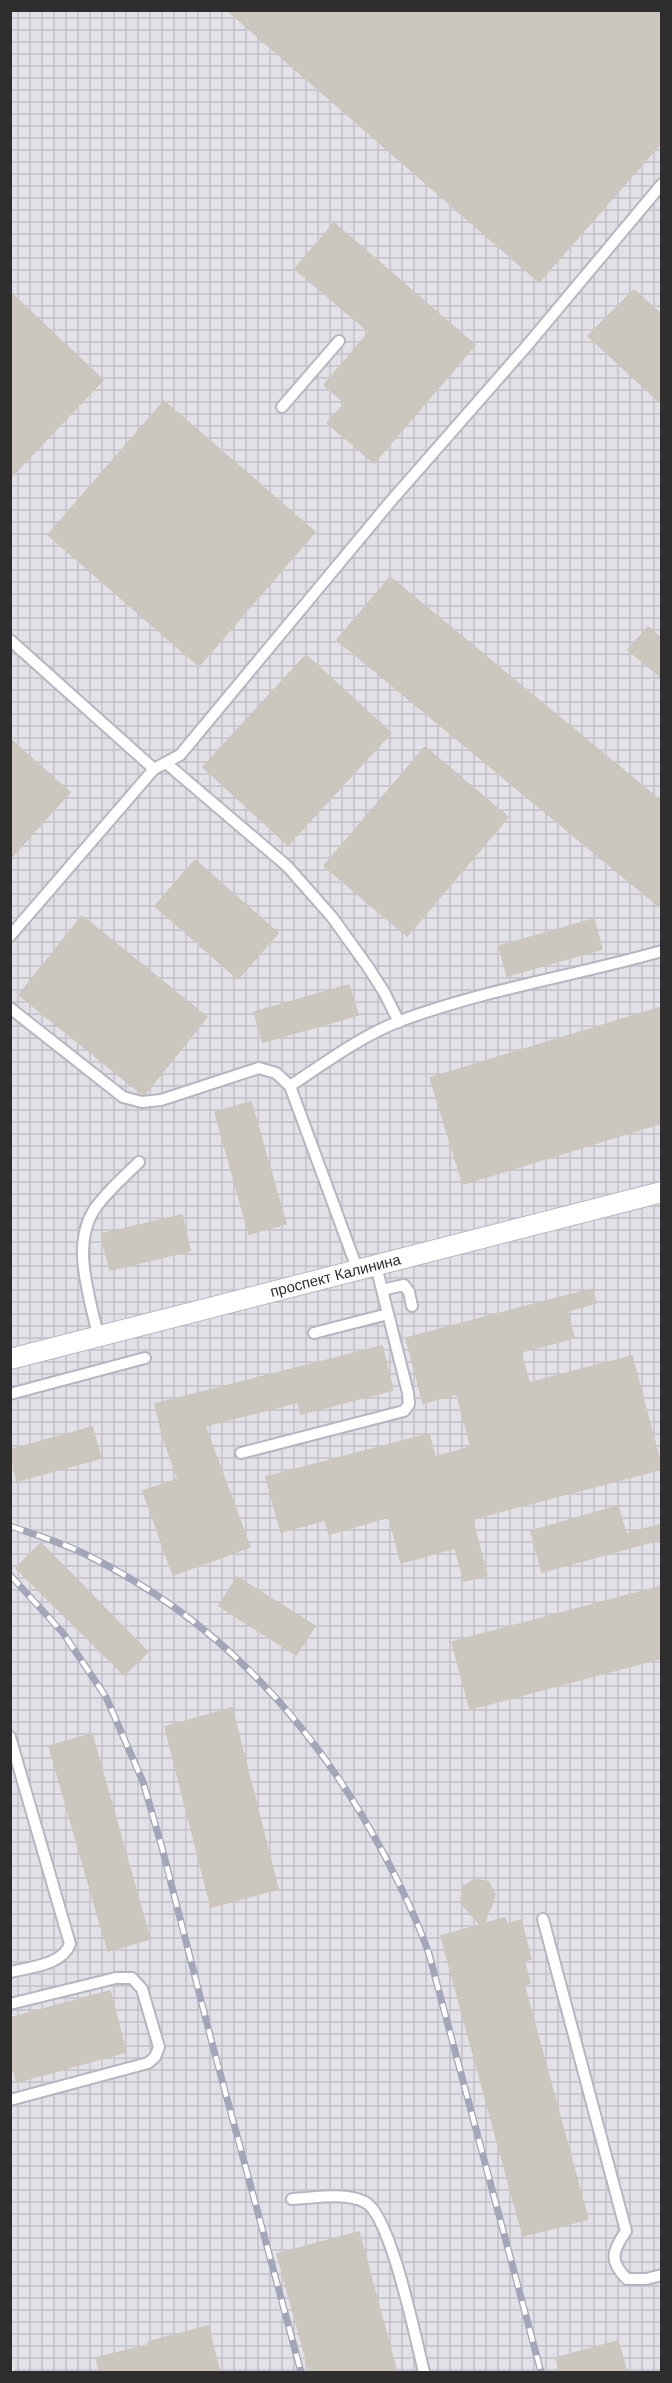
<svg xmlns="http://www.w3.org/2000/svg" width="672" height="2383" viewBox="0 0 672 2383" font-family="Helvetica,sans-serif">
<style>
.industrial{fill:url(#industrial-grid)}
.building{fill:#cbc7bf;stroke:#cbc5ba;stroke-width:1.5}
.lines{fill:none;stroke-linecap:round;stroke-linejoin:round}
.lane-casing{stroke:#b4b7c1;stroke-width:14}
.street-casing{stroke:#b4b7c1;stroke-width:22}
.lane{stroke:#fff;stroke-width:10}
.street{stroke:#fff;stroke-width:20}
.rail-casing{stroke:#a3a6b8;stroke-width:7}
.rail{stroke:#fff;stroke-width:4.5;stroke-dasharray:14;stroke-linecap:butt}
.labels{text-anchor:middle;stroke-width:6;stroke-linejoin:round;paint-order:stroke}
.street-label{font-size:15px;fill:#2e2e2e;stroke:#fff}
</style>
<defs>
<pattern id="industrial-grid" width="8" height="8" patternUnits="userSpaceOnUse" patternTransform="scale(1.5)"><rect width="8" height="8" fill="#e3e1e8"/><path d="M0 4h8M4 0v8" fill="none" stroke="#c3c1c7"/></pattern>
</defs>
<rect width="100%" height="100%" fill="#efe9e1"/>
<!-- industrial -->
<path class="industrial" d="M11 11H661V2372H15L11 2356Z"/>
<!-- building -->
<path class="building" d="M227 10H662V142L539 282Z
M334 223 475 345 374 463 327 423 345 403 324 385 369 332 295 269Z
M634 290 662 315V404L588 336Z
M10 292 103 380 10 478Z
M164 401 315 532 199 666 48 535Z
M390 577 662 802V909L337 640Z
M648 627 662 639V678L628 650Z
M306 655 391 733 288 845 203 767Z
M10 739 70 792 10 859Z
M425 747 508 817 407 936 324 866Z
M195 860 278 933 238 979 155 906Z
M82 916 207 1017 145 1094H142L19 995Z
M594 919 602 949 507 976 499 946Z
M349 985 358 1015 263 1042 254 1012Z
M662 1007V1123L463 1184 430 1078Z
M251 1102 286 1224 249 1234 215 1112Z
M182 1215 190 1251 110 1270 101 1234Z
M592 1289 596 1303 567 1311 574 1338 521 1352 529 1383 632 1356 662 1469 472 1519 487 1575 464 1581 455 1548 401 1563 389 1517 329 1534 325 1520 281 1532 266 1477 429 1434 435 1457 471 1447 457 1394 423 1403 406 1338Z
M382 1346 393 1390 301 1414 298 1402 205 1426 250 1547 173 1575 143 1491 178 1479 163 1437 155 1404Z
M92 1427 101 1458 17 1481 10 1450Z
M618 1506 626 1534 662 1524V1539L542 1572 531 1531Z
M41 1543 148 1652 124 1675 16 1568Z
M237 1577 315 1626 296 1655 219 1606Z
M662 1586V1658L470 1709 452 1642Z
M232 1708 278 1889 211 1907 165 1727Z
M92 1734 150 1939 108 1951 49 1746Z
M475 1879 488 1882 495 1894 494 1900 483 1924 505 1918 507 1924 521 1920 531 1959 524 1961 530 1983 524 1985 588 2219 523 2236 441 1936 480 1925 463 1905 461 1898 464 1886Z
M110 1991 126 2052 17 2082 10 2059V2018Z
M359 2232 397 2373H310L277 2254Z
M208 2326 220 2373H100L96 2358 148 2345V2342Z
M618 2341 627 2373H560L556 2358Z"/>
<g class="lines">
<defs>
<path id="lane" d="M282 407 339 341
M10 640 154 769 10 936
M166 763 287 866 332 917 368 967 384 992 399 1022
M154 769 180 755 391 501 525 348 662 184
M10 1008 123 1097 142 1102 161 1100 259 1068 276 1073 290 1086 358 1271
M290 1086C325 1063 361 1036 400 1021 486 989 574 976 662 951
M382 1290 404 1285 409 1292 412 1306
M314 1333 388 1314
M98 1336C90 1297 71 1246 94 1210 106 1192 124 1177 139 1162
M10 1394 145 1358
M241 1453 404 1411 409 1404 408 1393 376 1266
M10 1737 70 1944C62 1965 31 1967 10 1972
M543 1919 626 2231C613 2250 608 2261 627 2279H646L662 2275
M10 2004 116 1978H132L142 1989 159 2047 155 2057 148 2063 10 2100
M292 2199C315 2198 343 2192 365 2202 391 2215 416 2341 424 2372"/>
<g id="street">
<path id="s1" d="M10 1359 662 1192"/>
</g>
</defs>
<!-- lane casing -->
<use href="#lane" class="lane-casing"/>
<!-- street casing -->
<use href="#street" class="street-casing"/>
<!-- lane -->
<use href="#lane" class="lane"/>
<!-- street -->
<use href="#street" class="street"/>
<defs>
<path id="rail" d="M10 1526C36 1535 63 1543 87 1555 218 1620 311 1720 380 1847 399 1882 416 1917 429 1954L541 2372
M10 1575 63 1633 106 1697 143 1782 161 1844 212 2043 301 2372"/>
</defs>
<!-- rail casing -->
<use href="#rail" class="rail-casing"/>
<!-- rail -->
<use href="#rail" class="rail"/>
</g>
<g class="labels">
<!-- street labels -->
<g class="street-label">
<text dy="5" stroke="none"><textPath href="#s1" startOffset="336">проспект Калинина</textPath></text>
</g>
</g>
<!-- border -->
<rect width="672" height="2383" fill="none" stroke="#2e2e2e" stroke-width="24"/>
</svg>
